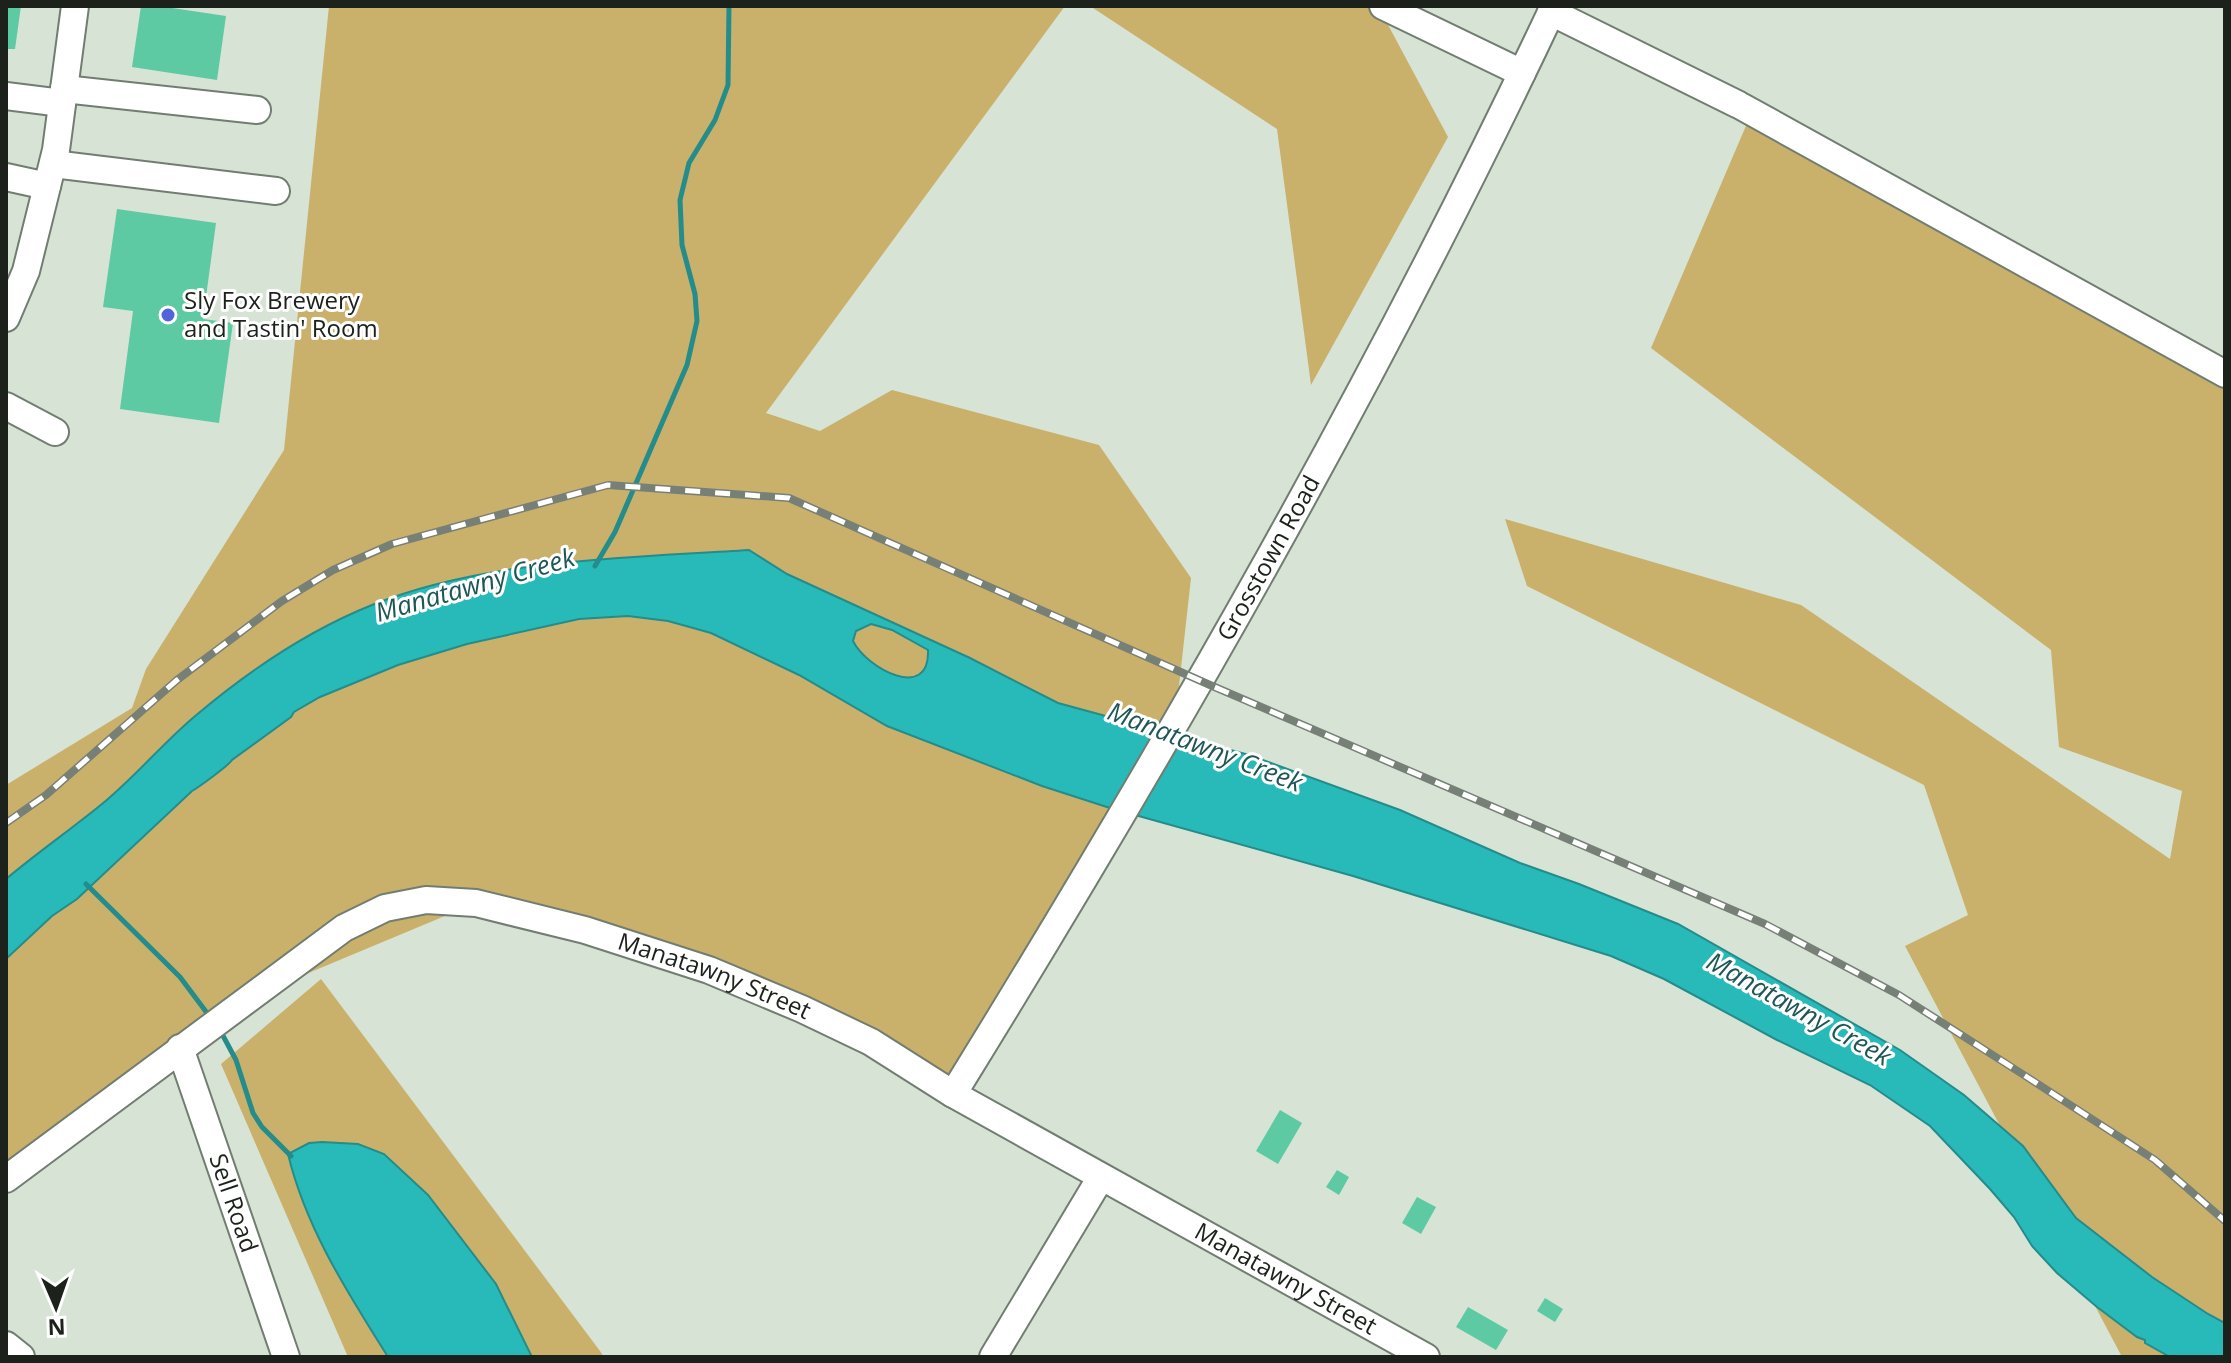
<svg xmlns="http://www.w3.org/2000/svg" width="2231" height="1363" viewBox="0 0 2231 1363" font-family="'Open Sans',sans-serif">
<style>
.green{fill:#cab16b}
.water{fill:#28bab9;stroke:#248c8a;stroke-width:2;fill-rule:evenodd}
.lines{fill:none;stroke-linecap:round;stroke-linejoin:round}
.stream{stroke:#248c8a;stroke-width:5}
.building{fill:#5dcaa4}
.minor-casing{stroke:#727d71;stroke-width:30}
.minor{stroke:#fff;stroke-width:26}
.rail-casing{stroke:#778076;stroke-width:8}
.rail{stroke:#fff;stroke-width:5;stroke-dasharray:15;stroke-linecap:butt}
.poi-dot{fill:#5164d9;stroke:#fff;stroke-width:3}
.labels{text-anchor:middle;stroke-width:6;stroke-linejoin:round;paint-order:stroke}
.poi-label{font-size:24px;fill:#1c211c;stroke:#fff;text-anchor:start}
.street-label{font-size:24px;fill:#1c211c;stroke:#fff}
.water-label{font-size:26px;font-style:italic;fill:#1f5757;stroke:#fff}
</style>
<rect width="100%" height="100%" fill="#d7e3d5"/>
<!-- green -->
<path class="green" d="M329 6H1065L766 413 820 431 892 390 1099 445 1191 578 1175 722 953 1094 709 970 476 903 246 999 6 1174V785L132 708 146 669 284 450Z
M1090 6H1378L1448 137 1311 385 1277 129Z
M1754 107 2225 368V1357H2122L1905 946 1968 915 1924 785 1527 586 1505 519 1801 605 2170 859 2182 791 2059 747 2051 650 1651 348Z
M321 979 600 1351 604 1357H348L221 1064Z"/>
<!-- water -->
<path class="water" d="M749 550 787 574 970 658 1058 703 1249 755 1400 810 1520 863 1579 884 1678 924 1900 1050 1964 1095 2023 1146 2076 1218 2152 1277 2208 1314 2225 1323V1357H2170L2145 1343V1340L2137 1337 2097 1307 2057 1273 2032 1246 2014 1217 1990 1189 1930 1126 1870 1085 1777 1040 1664 979 1611 956 1353 876 1110 808 1042 786 887 726 799 675 711 633 668 621 628 616 579 619 467 644 398 665 320 697 294 712 291 717 232 760C228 766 199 787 192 791L77 899 52 916 6 959V879C37 853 70 830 102 804 135 777 162 744 194 717 247 672 307 631 372 605 485 559 629 558 749 550ZM871 624 892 630 928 650C930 702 867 669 853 641L856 631Z
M322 1142 358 1144 384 1154 428 1195 496 1284 532 1357H388C348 1293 306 1229 288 1154L309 1143Z"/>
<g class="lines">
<!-- stream -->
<path class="stream" d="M595 566 615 532 687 365 697 321 695 294 682 245 680 200 689 163 715 120 728 85 729 6
M86 884 180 977 210 1017
M221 1032 236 1060 253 1113 262 1127 291 1156"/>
</g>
<!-- building -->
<path class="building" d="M6 6H21L15 49H6Z
M141 6H159L226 16 217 80 132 67Z
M117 209 216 223 203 319 233 323 219 423 120 409 133 311 103 307Z
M1280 1110 1302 1123 1278 1164 1256 1151Z
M1337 1170 1349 1177 1339 1195 1326 1187Z
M1417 1197 1436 1207 1421 1234 1402 1223Z
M1545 1298 1563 1309 1555 1322 1537 1311Z
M1468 1307 1508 1330 1496 1350 1456 1327Z"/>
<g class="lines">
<defs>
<g id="minor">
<path d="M1383 6 1522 73"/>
<path d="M1551 12 1739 105 2225 374"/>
<path d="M64 89 257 110"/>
<path d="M6 96 62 103"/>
<path d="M53 164 276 191"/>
<path d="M6 177 47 186"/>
<path d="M6 318 26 271 56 150 75 6"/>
<path d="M6 406 55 432"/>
<path id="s1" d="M180 1048 286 1357"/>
<path id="s2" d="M953 1094C1171 741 1377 382 1554 6"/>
<path id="s3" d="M6 1179 344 928 385 908 426 900 476 903 585 930 709 970 802 1009 871 1042 953 1094 1426 1357"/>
<path d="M6 1345 21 1357"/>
<path d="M993 1357 1101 1177"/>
</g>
</defs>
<!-- minor casing -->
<use href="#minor" class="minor-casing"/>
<!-- minor -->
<use href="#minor" class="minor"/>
<defs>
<path id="rail" d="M6 823 46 795 177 680 282 601 333 570 392 544 608 485 789 498 1210 685 1765 924 1899 995 2027 1077 2155 1160 2225 1221"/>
</defs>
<!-- rail casing -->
<use href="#rail" class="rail-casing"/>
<!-- rail -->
<use href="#rail" class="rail"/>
</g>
<!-- markers -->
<circle class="poi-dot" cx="168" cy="315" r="8"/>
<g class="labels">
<!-- poi labels -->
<g class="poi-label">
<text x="184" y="309">Sly Fox Brewery<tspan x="184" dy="28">and Tastin' Room</tspan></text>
</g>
<!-- street labels -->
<g class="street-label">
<text dy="8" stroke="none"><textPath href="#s2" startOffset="622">Grosstown Road</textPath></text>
<text dy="8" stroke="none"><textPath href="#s3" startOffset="808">Manatawny Street</textPath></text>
<text dy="8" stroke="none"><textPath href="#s1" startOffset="164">Sell Road</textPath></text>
<text dy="8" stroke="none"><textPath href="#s3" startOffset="1456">Manatawny Street</textPath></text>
</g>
<!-- water labels -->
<g class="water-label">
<text transform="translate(475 585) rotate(-16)" y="9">Manatawny Creek</text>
<text transform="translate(1205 747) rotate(21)" y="9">Manatawny Creek</text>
<text transform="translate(1799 1009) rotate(29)" y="9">Manatawny Creek</text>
</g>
</g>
<!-- border -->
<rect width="2231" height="1363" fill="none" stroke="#1c211c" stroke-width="16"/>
<!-- north arrow -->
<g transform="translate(56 1307) rotate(178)" stroke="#ffffff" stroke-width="6" paint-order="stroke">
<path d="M0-6L14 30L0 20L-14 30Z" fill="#1c211c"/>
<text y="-12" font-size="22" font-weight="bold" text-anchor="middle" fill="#1c211c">N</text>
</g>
</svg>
